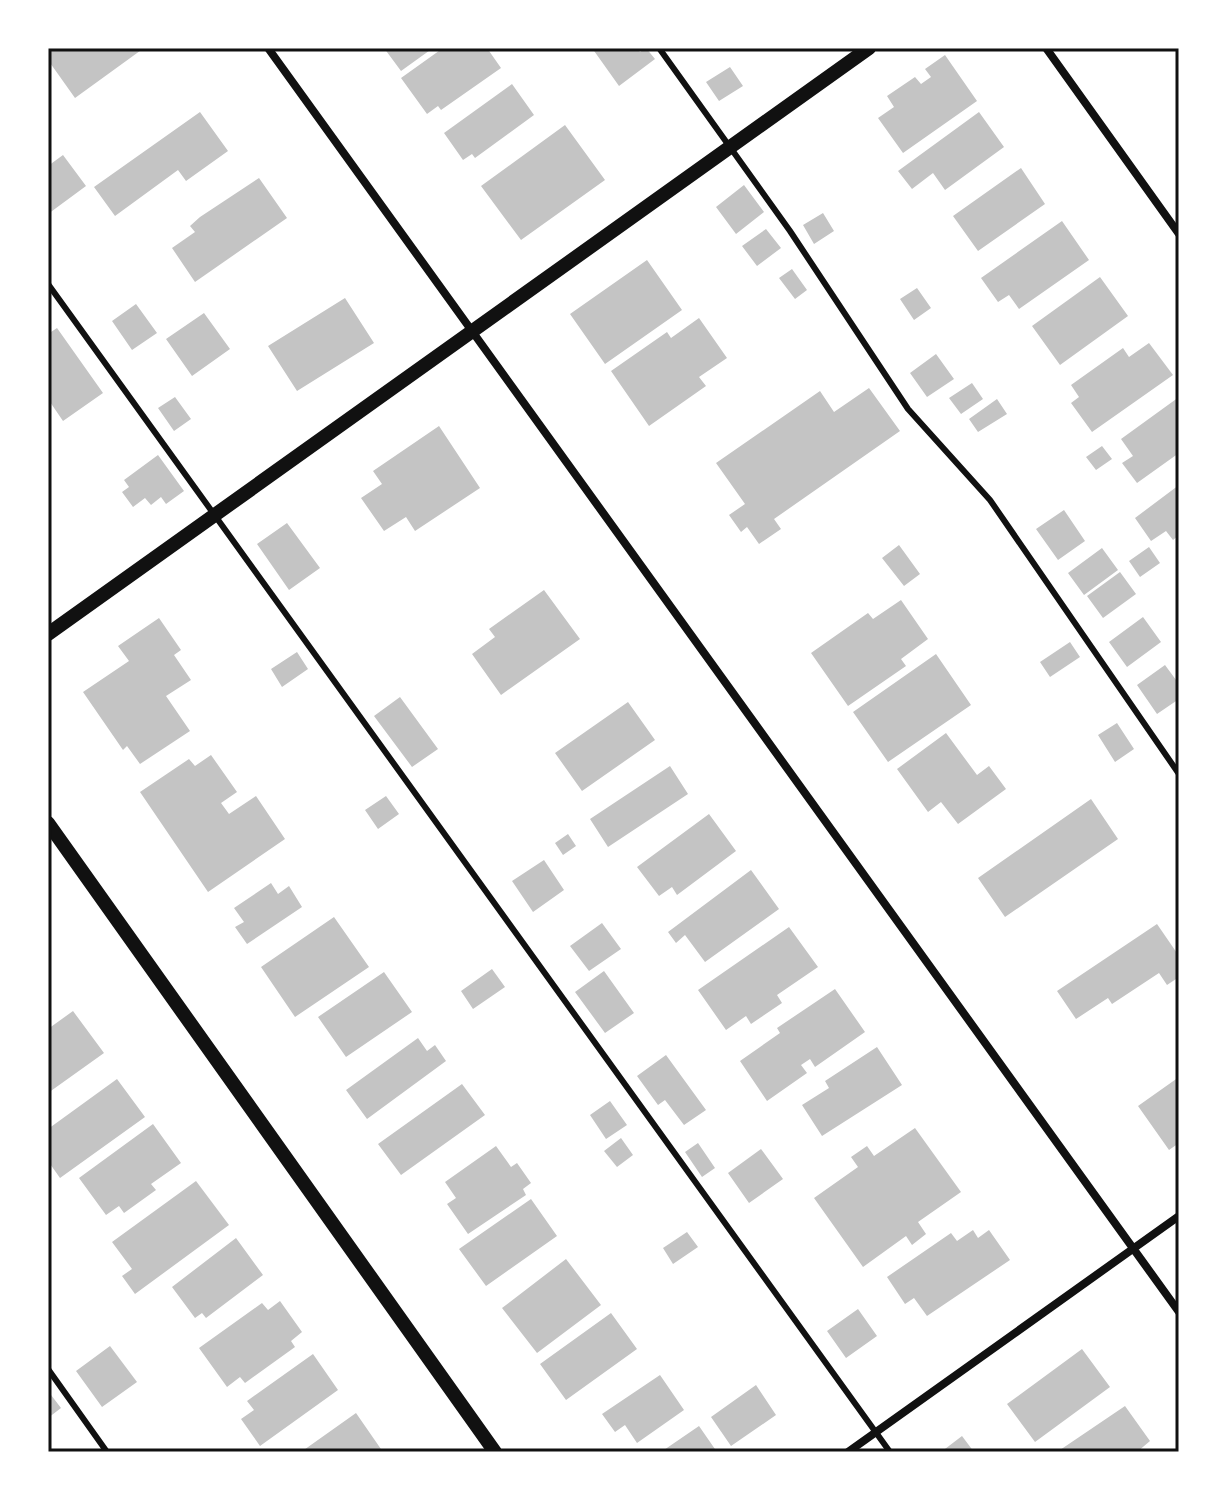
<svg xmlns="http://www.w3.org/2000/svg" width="1227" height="1500" viewBox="0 0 1227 1500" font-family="'Source Sans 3',sans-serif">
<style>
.building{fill:#c4c4c4}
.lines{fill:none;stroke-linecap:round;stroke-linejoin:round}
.service{stroke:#111;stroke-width:6}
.minor{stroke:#111;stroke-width:8}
.tertiary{stroke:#111;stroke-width:14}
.neatline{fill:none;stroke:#111;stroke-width:3}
</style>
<rect width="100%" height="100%" fill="#fff"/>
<!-- building -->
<path class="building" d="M48 48H144L75 98 48 60Z
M384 48H433L401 71Z
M443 48H487L501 68 441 110 438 106 427 114 401 78Z
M592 48H637L640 52 646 48 655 59 619 86Z
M945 55 977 101 903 153 878 118 894 107 887 96 915 77 921 84 931 77 925 69Z
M730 67 743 86 719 101 706 82Z
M512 84 534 115 475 158 472 154 463 160 444 133Z
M200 112 228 151 186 181 178 170 115 216 94 187Z
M979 112 1004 147 945 190 933 173 912 189 898 171Z
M565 125 605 180 521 240 481 186Z
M63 155 86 186 48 214V166Z
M1021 168 1045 204 978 251 953 216Z
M259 178 287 218 195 282 172 248 195 232 190 226 200 217Z
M744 185 764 212 736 234 716 207Z
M823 213 834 231 814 244 803 225Z
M1062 221 1089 260 1019 309 1009 295 998 302 981 278Z
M766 229 781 248 757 266 742 246Z
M647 260 682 310 605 364 570 314Z
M792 269 807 290 795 299 779 278Z
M1100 277 1128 316 1060 365 1032 326Z
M917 288 931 308 914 320 900 299Z
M345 298 374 343 297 391 268 346Z
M136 304 157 333 132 350 112 321Z
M204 313 230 349 192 376 166 339Z
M699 318 727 358 699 377 706 386 649 426 611 371 667 332 671 338Z
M57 328 103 393 63 421 48 399V334Z
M1149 343 1173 375 1092 432 1071 403 1079 397 1071 385 1123 348 1129 357Z
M936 354 954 379 927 397 910 373Z
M972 383 983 399 961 414 949 398Z
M869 388 900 431 774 519 781 529 759 544 747 527 741 532 729 515 745 504 716 463 820 391 834 412Z
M175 397 191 419 174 431 158 408Z
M1179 397V453L1137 483 1122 463 1133 456 1121 439Z
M997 399 1007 414 978 432 969 419Z
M439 426 480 488 415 531 406 517 384 531 361 498 382 484 373 471Z
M1102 446 1112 459 1096 470 1086 457Z
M158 455 184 491 166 504 161 497 151 505 145 498 133 507 122 492 129 487 124 480Z
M1179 485V535L1173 540 1166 531 1151 541 1135 518Z
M1064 510 1085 541 1058 560 1036 529Z
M287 523 320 568 289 590 257 544Z
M899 545 920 574 904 586 882 558Z
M1149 547 1160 563 1140 577 1129 561Z
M1102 548 1118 570 1084 595 1068 573Z
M1120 572 1136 594 1103 618 1087 596Z
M544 590 580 639 501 695 472 654 495 637 489 629Z
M901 600 928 639 901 659 906 666 848 706 811 653 868 613 873 619Z
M1143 617 1161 642 1127 667 1109 642Z
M159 618 181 650 174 655 191 680 166 696 190 731 140 764 127 746 123 750 83 692 129 661 118 646Z
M1070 642 1080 657 1050 677 1040 662Z
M297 652 308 669 282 687 271 669Z
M936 654 971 705 888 762 853 712Z
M1165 665 1179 684V699L1157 714 1137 685Z
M400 697 438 749 412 767 374 716Z
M628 702 655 740 582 791 555 753Z
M1117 723 1134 749 1115 762 1098 735Z
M946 733 977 775 989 766 1006 789 958 824 941 802 928 812 897 769Z
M211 755 237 792 221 803 229 814 256 796 285 839 208 892 140 792 189 759 195 766Z
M670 766 688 794 608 847 590 819Z
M386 796 399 814 378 829 365 810Z
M1091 799 1118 839 1005 917 978 878Z
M709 814 736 851 677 895 672 887 659 896 637 867Z
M568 834 576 846 563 855 555 843Z
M544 860 564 890 533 912 512 881Z
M751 870 779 909 705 962 685 935 676 943 668 932Z
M271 883 278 894 289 886 302 907 247 944 235 927 244 922 234 908Z
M334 917 369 967 295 1017 261 967Z
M602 923 621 949 589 971 570 946Z
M1157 924 1179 956V977L1167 985 1159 973 1112 1004 1108 998 1076 1019 1057 991Z
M789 927 818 967 777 995 782 1003 751 1024 746 1016 726 1030 698 990Z
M492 969 505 987 473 1009 461 991Z
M604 971 634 1013 605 1033 575 992Z
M384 972 412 1012 346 1057 318 1017Z
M835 989 865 1032 815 1067 810 1059 801 1065 807 1073 767 1101 740 1061 780 1033 777 1028Z
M73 1011 104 1053 48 1093V1029Z
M418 1038 427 1051 435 1045 446 1061 367 1119 346 1090Z
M877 1047 902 1085 822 1136 802 1105 829 1088 825 1081Z
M666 1055 706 1110 684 1125 665 1100 658 1105 637 1076Z
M1179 1077V1143L1169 1150 1138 1106Z
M117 1079 145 1117 60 1178 48 1161V1129Z
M462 1084 485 1115 401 1175 378 1144Z
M610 1101 627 1125 606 1139 590 1115Z
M153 1124 181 1163 151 1184 156 1190 124 1213 119 1206 106 1215 79 1178Z
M915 1128 961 1192 918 1222 926 1234 912 1245 906 1236 863 1267 814 1198 858 1167 851 1157 867 1146 874 1156Z
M621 1138 633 1155 617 1167 604 1151Z
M698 1143 715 1168 702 1177 685 1152Z
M496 1146 511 1167 517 1163 531 1183 523 1189 526 1195 468 1234 447 1204 456 1198 445 1182Z
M761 1149 783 1179 749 1203 728 1173Z
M196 1181 229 1225 135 1294 122 1276 132 1269 112 1242Z
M531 1199 557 1236 486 1286 459 1249Z
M973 1230 978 1238 989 1230 1010 1260 927 1316 914 1298 905 1304 887 1277 951 1233 957 1241Z
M687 1232 698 1247 673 1264 663 1248Z
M236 1238 263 1275 206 1318 202 1313 195 1318 172 1287Z
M566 1259 601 1305 537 1353 502 1308Z
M280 1301 302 1332 291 1341 295 1347 245 1383 240 1377 227 1387 199 1348 262 1303 268 1310Z
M858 1309 877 1336 846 1358 827 1331Z
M611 1313 637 1349 566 1400 540 1364Z
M110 1346 137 1382 102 1407 76 1371Z
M1082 1349 1110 1387 1035 1442 1007 1404Z
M313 1354 338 1390 260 1446 241 1419 254 1410 247 1401Z
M660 1375 684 1410 637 1443 625 1425 615 1432 602 1414Z
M756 1385 776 1415 731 1446 711 1417Z
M48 1391 61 1408 48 1418Z
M1125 1406 1150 1441 1137 1452H1057Z
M356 1413 383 1452H301Z
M699 1426 717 1452H661Z
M962 1436 974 1452H941Z"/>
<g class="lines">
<!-- service -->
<path class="service" d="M659 48 790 231 908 409 990 500 1179 774
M48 284 890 1452
M48 1369 107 1452"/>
<!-- minor -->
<path class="minor" d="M268 48 1179 1312
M1046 48 1179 234
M848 1452 1179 1216"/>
<!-- tertiary -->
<path class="tertiary" d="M48 634 869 48
M48 823 495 1452"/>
</g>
<!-- border -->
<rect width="1227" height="1500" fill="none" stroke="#ffffff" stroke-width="100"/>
<rect x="50" y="50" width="1127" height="1400" class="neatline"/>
</svg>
